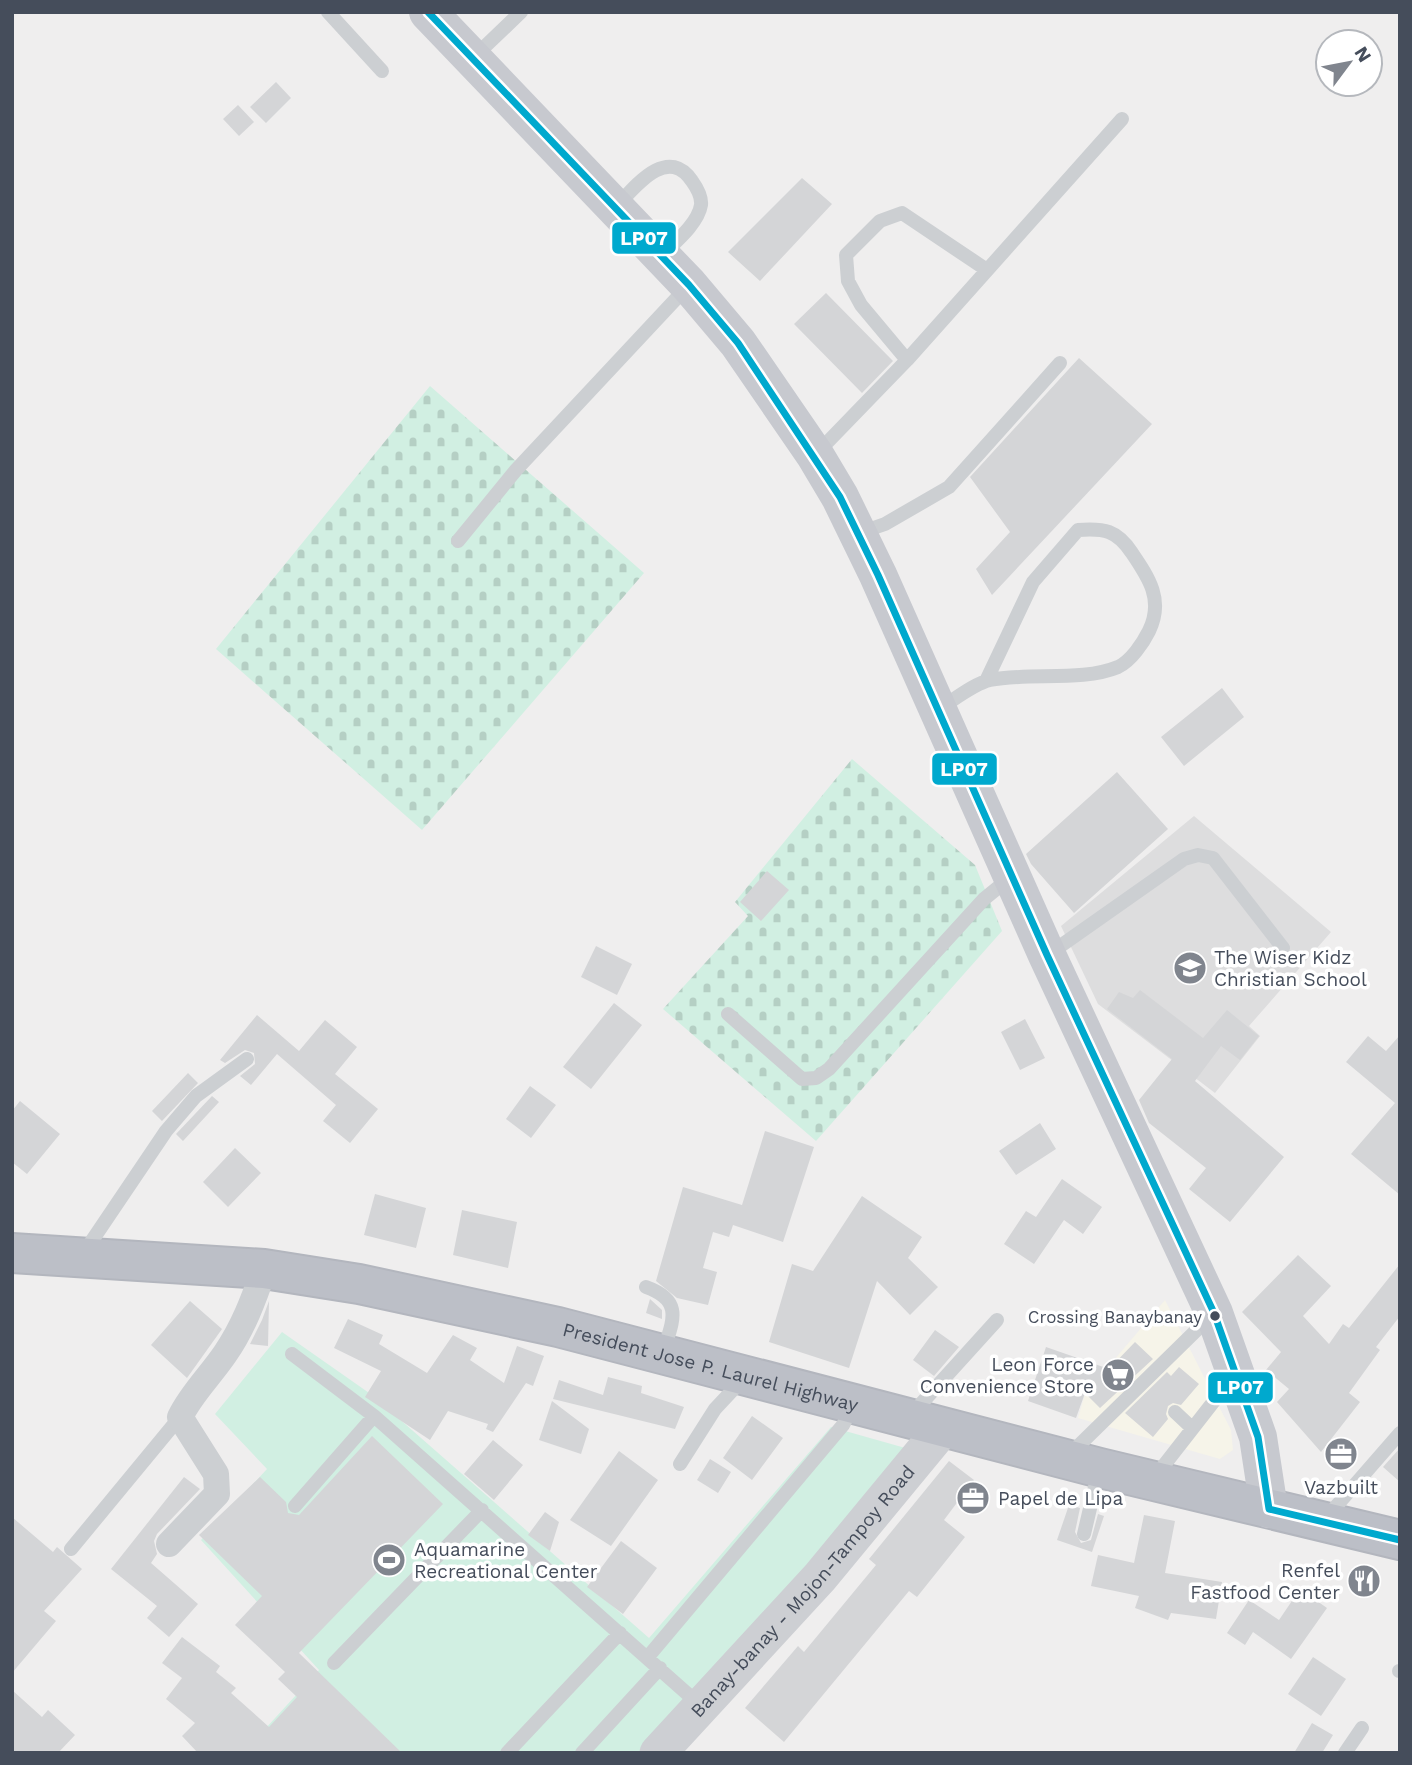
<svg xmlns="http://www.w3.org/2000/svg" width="1412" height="1765" viewBox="0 0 1412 1765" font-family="'Work Sans',sans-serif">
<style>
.commercial{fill:#f6f4e9}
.education{fill:#ddddde}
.cemetery{fill:url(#cemetery-stones)}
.pitch{fill:#d1efe2}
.building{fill:#d4d5d7}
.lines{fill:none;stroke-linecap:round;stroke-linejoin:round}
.highway-casing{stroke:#b3b6be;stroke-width:42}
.lane{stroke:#cccfd2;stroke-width:14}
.street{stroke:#cccfd2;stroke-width:26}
.secondary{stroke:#cdcfd3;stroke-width:37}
.primary{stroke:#c7c9cf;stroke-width:38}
.highway{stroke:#bcbfc7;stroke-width:38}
.bus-1-casing{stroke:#fff;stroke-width:12}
.bus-1{stroke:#00a9ce;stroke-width:7}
.bus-dot{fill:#454d5b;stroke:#fff;stroke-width:2.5}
.labels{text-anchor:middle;stroke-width:7;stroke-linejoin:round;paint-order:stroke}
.bus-label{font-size:17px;fill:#454d5b;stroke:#fff;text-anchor:end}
.poi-label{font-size:19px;fill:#454d5b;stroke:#fff;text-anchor:start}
.street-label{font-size:19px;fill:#454d5b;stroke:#fff}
.line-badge{stroke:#fff;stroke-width:2.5}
.badge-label{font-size:19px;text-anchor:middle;font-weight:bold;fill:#fff}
</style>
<defs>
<pattern id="cemetery-stones" width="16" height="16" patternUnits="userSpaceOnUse" patternTransform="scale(1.75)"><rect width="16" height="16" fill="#d1efe2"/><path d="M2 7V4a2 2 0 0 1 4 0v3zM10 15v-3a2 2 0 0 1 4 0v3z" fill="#b5cfc4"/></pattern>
</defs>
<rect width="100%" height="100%" fill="#efeeee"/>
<!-- commercial -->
<path class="commercial" d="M1165 1300 1231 1430 1233 1450 1220 1459 1078 1418 1085 1394Z"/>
<!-- education -->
<path class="education" d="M1194 816 1331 932 1249 1026 1260 1036 1215 1093 1098 1004 1061 926Z"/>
<!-- cemetery -->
<path class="cemetery" d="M430 386 644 573 422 830 216 649Z
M852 759 975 865 1002 931 816 1141 663 1009 748 916 735 902Z"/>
<!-- pitch -->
<path class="pitch" d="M282 1332 372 1395 649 1638 831 1427 916 1451 646 1753H243L319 1670 201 1540 267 1469 215 1414Z"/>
<!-- building -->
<path class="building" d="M276 82 291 98 266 123 250 107Z
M238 105 254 122 239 136 223 119Z
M802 178 832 204 760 281 728 252Z
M826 293 893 361 862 393 794 324Z
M1079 358 1152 424 992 595 976 569 1010 532 970 477Z
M1222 688 1244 717 1184 766 1161 737Z
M1117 772 1168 829 1074 913 1031 864 1026 854Z
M767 871 789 890 761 921 740 902Z
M596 946 632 964 617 995 581 977Z
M1140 990 1203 1038 1227 1010 1259 1036 1240 1060 1221 1046 1195 1081 1284 1157 1230 1222 1189 1189 1206 1168 1149 1123 1139 1100 1172 1059 1107 1009 1119 992 1133 998Z
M614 1003 642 1025 591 1089 563 1067Z
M257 1015 299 1051 325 1020 357 1047 335 1074 378 1109 350 1143 323 1121 336 1105 277 1054 251 1085 240 1076 255 1064 254 1053 245 1050 225 1063 220 1060Z
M1025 1019 1045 1058 1020 1070 1001 1032Z
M1400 1035V1195L1351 1154 1395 1103 1346 1062 1368 1036 1386 1051Z
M188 1073 198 1083 162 1121 152 1111Z
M530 1086 556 1105 531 1138 506 1119Z
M212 1096 219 1102 183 1141 176 1134Z
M20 1101 60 1134 27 1174 12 1162V1111Z
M1040 1123 1056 1149 1016 1175 999 1151Z
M765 1131 814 1147 783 1242 733 1225 729 1237 713 1232 703 1268 717 1272 708 1305 677 1298 656 1281 683 1187 742 1205Z
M235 1148 261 1173 228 1207 203 1182Z
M1062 1179 1102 1207 1083 1234 1064 1220 1034 1264 1004 1244 1026 1211 1036 1217Z
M375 1194 426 1208 416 1248 364 1235Z
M862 1196 922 1237 908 1258 938 1287 910 1315 877 1281 849 1368 769 1342 792 1264 813 1271Z
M462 1210 517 1222 508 1268 453 1255Z
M1298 1255 1331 1286 1303 1316 1329 1344 1343 1324 1349 1328 1400 1264V1316L1376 1347 1380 1350 1349 1393 1360 1402 1321 1452 1277 1402 1289 1389 1266 1370 1281 1352 1242 1312Z
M650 1299 662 1310V1319L646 1313Z
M190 1301 222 1329 187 1378 151 1345Z
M269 1301 268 1346 250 1344 262 1320Z
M348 1319 383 1335 379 1344 427 1373 453 1335 477 1348 470 1360 504 1383 517 1346 544 1356 533 1386 526 1383 493 1432 486 1429 488 1424 448 1411 430 1440 365 1397 381 1371 334 1348Z
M935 1330 959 1347 934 1376 913 1360Z
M1135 1342 1153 1359 1100 1408 1085 1393 1076 1418 1028 1401 1046 1347 1109 1369Z
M1179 1367 1199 1384 1181 1405 1173 1403 1168 1406 1166 1414 1168 1419 1153 1437 1125 1413 1167 1372 1171 1376Z
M608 1377 642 1386 641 1393 684 1407 675 1429 553 1399 559 1380 603 1395Z
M552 1401 589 1429 581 1454 539 1440Z
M752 1416 783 1438 752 1480 723 1458Z
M372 1436 443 1504 299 1653 402 1753H198L182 1736 195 1723 166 1699 182 1678 162 1663 182 1637 220 1666 216 1672 236 1688 231 1693 269 1727 297 1697 278 1679 285 1672 235 1625 262 1596 199 1535 260 1477 286 1502 288 1513 299 1515Z
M493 1440 523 1465 494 1500 464 1474Z
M1400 1448V1482L1383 1467Z
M619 1451 658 1480 611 1546 570 1520Z
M710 1459 731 1472 718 1493 697 1480Z
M949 1461 974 1480 944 1520 965 1537 917 1597 909 1591 784 1742 745 1708 798 1646 804 1652 876 1565 869 1559Z
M184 1477 200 1489 157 1534 154 1541 157 1554 151 1563 198 1604 169 1637 147 1618 157 1606 111 1569Z
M1069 1505 1080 1508 1075 1532 1081 1543 1091 1540 1098 1514 1104 1516 1092 1552 1057 1540Z
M545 1512 559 1522 550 1551 528 1535Z
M1144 1515 1175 1521 1165 1573 1222 1582 1216 1619 1171 1613 1168 1620 1135 1608 1139 1596 1091 1586 1098 1555 1134 1563Z
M12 1517 53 1552 57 1547 82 1569 44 1611 56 1621 12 1673Z
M621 1541 657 1568 623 1614 587 1587Z
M1300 1589 1327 1608 1291 1659 1253 1632 1245 1645 1227 1633 1249 1600 1279 1620Z
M1313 1657 1346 1679 1321 1716 1288 1694Z
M12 1690 42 1717 48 1710 75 1735 58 1753H12Z
M1312 1723 1333 1735 1322 1753H1294Z"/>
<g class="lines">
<defs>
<g id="highway">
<path id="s2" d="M12 1253 264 1269 359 1284 558 1327 1100 1468 1400 1540"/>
</g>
</defs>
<!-- highway casing -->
<use href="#highway" class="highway-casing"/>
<!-- lane -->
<path class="lane" d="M328 12 382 71
M474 57 521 12
M616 207C634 188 667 144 692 181 697 188 702 196 701 205 698 224 674 243 661 256
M907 360 861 305 848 281 846 255 880 221 902 213 987 270
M816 454 907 360 1122 119
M859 533 885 524 949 487 1060 363
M458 541 516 470 689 285
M939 709C954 700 973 684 990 680 1030 672 1082 682 1118 667 1131 661 1143 643 1149 631 1164 600 1149 578 1132 553 1117 530 1104 528 1078 530L1033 582 986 681
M1049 954 1184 859 1198 855 1213 858 1283 948
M728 1014 802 1079 816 1078 829 1069 984 899 1011 877
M83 1254 166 1131 196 1096 247 1059
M646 1287C685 1301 672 1322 663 1353
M292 1354 374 1416 700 1705
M1175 1412 1192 1428
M910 1416 997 1320
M1067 1457 1213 1314
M680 1464 715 1409 744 1378
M1154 1478 1232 1378
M295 1506 374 1416
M1325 1519 1400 1433
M1084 1534 1099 1470
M71 1549 180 1417
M647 1658 843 1425 853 1406
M334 1663 482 1510
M1399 1671H1400
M507 1753 620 1633
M582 1753 660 1668
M1345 1753 1362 1728"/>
<!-- street -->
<path class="street" d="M169 1544 217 1494 216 1474 180 1417C191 1394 210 1376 225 1354 243 1328 254 1299 264 1269"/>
<!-- secondary -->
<path class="secondary" id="s1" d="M658 1753 820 1577 943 1428"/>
<!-- primary -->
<path class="primary" d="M428 12 689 285 738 343 815 455 840 497 878 575 1047 955 1214 1313 1258 1437 1269 1509"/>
<!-- highway -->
<use href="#highway" class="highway"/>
<defs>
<path id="bus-1" d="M428 12 689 285 738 343 840 497 878 575 1047 955 1214 1313 1258 1437 1269 1509 1400 1540"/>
</defs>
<!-- bus-1 casing -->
<use href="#bus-1" class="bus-1-casing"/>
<!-- bus-1 -->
<use href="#bus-1" class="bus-1"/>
</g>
<!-- icons -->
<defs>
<symbol id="school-disc" viewBox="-11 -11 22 22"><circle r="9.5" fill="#80858e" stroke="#fff"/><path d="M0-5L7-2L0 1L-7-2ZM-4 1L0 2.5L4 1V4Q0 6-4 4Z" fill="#fff"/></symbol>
<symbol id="supermarket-disc" viewBox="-11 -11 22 22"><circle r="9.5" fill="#80858e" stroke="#fff"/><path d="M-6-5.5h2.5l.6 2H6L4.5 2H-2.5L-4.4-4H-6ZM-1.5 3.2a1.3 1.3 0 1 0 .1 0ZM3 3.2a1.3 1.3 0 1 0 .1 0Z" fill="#fff"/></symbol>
<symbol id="office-disc" viewBox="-11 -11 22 22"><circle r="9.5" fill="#80858e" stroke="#fff"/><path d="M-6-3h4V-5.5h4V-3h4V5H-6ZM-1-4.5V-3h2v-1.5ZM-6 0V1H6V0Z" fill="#fff"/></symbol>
<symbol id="stadium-disc" viewBox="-11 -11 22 22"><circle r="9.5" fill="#80858e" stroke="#fff"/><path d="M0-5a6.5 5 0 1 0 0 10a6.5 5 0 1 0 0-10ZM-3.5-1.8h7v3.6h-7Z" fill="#fff"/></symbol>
<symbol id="restaurant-disc" viewBox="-11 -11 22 22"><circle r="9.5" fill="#80858e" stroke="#fff"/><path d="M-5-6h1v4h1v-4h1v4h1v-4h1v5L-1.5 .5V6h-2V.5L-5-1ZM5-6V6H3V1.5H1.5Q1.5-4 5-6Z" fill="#fff"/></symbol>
</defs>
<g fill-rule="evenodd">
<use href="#school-disc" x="1171" y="949" width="38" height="38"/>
<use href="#supermarket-disc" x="1099" y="1356" width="38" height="38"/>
<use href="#office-disc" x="1322" y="1435" width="38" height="38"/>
<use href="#office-disc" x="954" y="1479" width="38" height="38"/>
<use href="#stadium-disc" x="370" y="1541" width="38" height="38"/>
<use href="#restaurant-disc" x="1345" y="1562" width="38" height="38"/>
</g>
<!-- markers -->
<circle class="bus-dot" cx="1215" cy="1316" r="6"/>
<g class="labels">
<!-- bus labels -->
<g class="bus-label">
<text x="1202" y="1323">Crossing Banaybanay</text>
</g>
<!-- poi labels -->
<g class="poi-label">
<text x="1214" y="964">The Wiser Kidz<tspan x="1214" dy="22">Christian School</tspan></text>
<text x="1094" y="1371" text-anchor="end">Leon Force<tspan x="1094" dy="22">Convenience Store</tspan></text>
<text x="1341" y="1494" text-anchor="middle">Vazbuilt</text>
<text x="998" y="1505">Papel de Lipa</text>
<text x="414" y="1556">Aquamarine<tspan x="414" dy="22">Recreational Center</tspan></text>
<text x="1340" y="1577" text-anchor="end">Renfel<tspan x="1340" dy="22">Fastfood Center</tspan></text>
</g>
<!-- street labels -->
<g class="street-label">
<text dy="7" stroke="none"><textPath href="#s2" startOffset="710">President Jose P. Laurel Highway</textPath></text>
<text dy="7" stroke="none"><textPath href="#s1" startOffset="217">Banay-banay - Mojon-Tampoy Road</textPath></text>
</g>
</g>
<g class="line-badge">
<rect x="611" y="221" width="66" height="34" rx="7" fill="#00a9ce"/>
<rect x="931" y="752" width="67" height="34" rx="7" fill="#00a9ce"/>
<rect x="1207" y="1371" width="67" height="33" rx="7" fill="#00a9ce"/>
</g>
<g class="badge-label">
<text x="644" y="245">LP07</text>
<text x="964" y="776">LP07</text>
<text x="1240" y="1394">LP07</text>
</g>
<!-- border -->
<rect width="1412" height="1765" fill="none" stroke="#454d5b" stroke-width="28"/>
<!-- north arrow -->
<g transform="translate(1349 63) rotate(58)"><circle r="33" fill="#ffffff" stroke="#b5b8bd" stroke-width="2"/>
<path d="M0-5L12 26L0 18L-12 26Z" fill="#80858e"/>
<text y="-10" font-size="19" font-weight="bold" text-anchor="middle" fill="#454d5b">N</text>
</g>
</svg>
